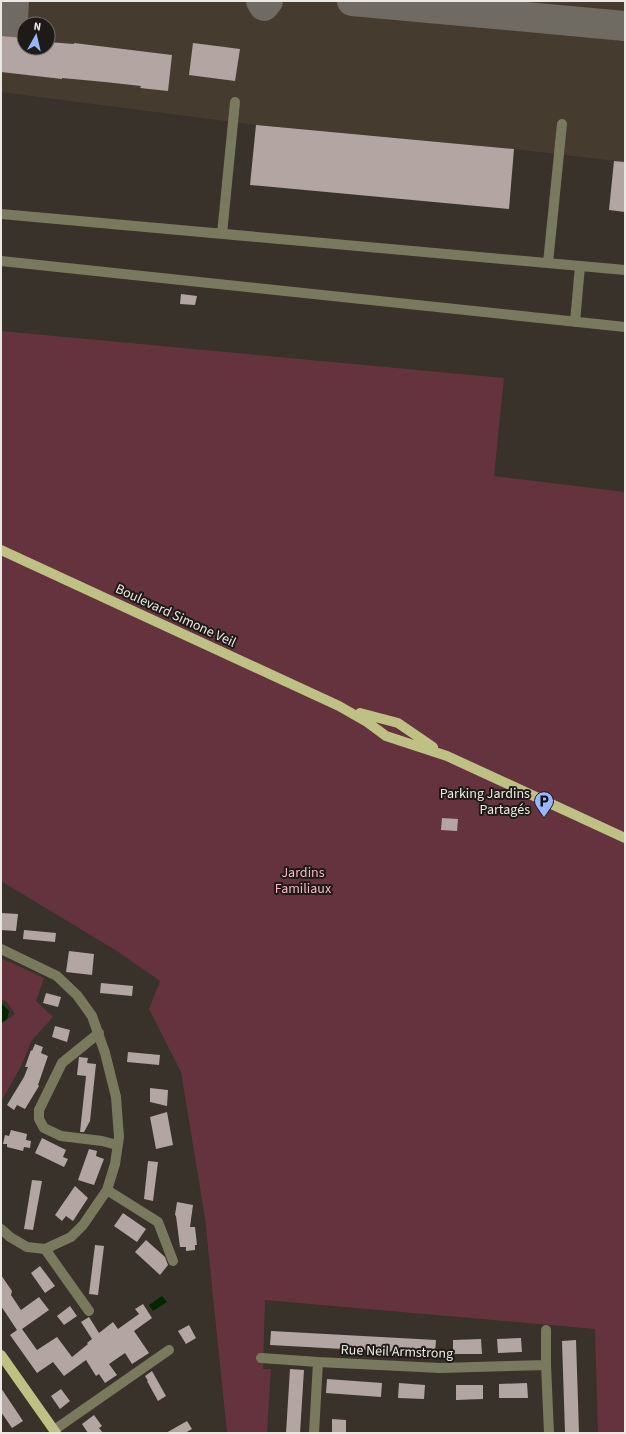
<svg xmlns="http://www.w3.org/2000/svg" width="626" height="1434" viewBox="0 0 626 1434" font-family="'Source Sans 3',sans-serif">
<style>
.built{fill:#453c2f;fill-rule:evenodd}
.green{fill:#64333d}
.water{fill:#032601}
.lines{fill:none;stroke-linecap:round;stroke-linejoin:round}
.taxiway{stroke:#6f6a62;stroke-width:30}
.building{fill:#b3a6a2}
.minor{stroke:#797a5d;stroke-width:10}
.major{stroke:#bfc083;stroke-width:10}
.labels{text-anchor:middle;stroke-width:4;stroke-linejoin:round;paint-order:stroke}
.street-label{font-size:14px;fill:#ebe7e2;stroke:#1d1a17}
.poi-label{font-size:14px;fill:#ebe7e2;stroke:#1d1a17;text-anchor:end}
.park-label{font-size:14px;fill:#f6b6c1;stroke:#1d1a17}
</style>
<rect width="100%" height="100%" fill="#38322a"/>
<!-- built -->
<path class="built" d="M1 1H625V162L514 149 256 125 1 92ZM24 24H48V48H24Z"/>
<!-- green -->
<path class="green" d="M1 331 504 378 494 476 625 492V1433H598L595 1329 265 1300 263 1369H271L267 1433H227L205 1218 181 1072 149 1009 160 981 117 951 1 881Z
M1 958 44 978 36 1001 53 1017 32 1040 21 1066 1 1102V1024L15 1014 6 1001 1 1000Z"/>
<!-- water -->
<path class="water" d="M1 1003 9 1011 7 1019 1 1023Z
M162 1296 167 1302 153 1311 149 1305Z"/>
<g class="lines">
<!-- taxiway -->
<path class="taxiway" d="M261 1 264 6 268 1
M352 1 625 26
M12 37 14 1"/>
</g>
<!-- building -->
<path class="building" d="M1 36 24 38V48H48V42L74 44V43L172 55 168 91 140 88 141 86 105 82 62 78V79L1 72Z
M193 43 240 49 235 81 189 75Z
M256 125 514 149 509 209 250 185Z
M614 161 625 162V212L609 210Z
M181 294 197 296 195 305 180 304Z
M442 818 458 819 457 831 441 830Z
M1 913 18 914 16 931 1 930Z
M24 930 56 933 55 942 23 939Z
M69 951 94 954 92 975 66 972Z
M101 983 133 986 132 996 100 993Z
M46 993 61 997 58 1007 43 1003Z
M55 1026 70 1030 67 1042 52 1037Z
M35 1044 43 1047 41 1053 48 1056 38 1085 39 1086 25 1109 17 1105 14 1110 7 1105 24 1077 28 1067H25L31 1050 32 1051Z
M128 1052 160 1055 159 1065 127 1062Z
M79 1057 88 1058 87 1063 96 1064 90 1121 84 1132H80L86 1076 77 1075Z
M150 1088 168 1090 167 1106 150 1102Z
M167 1112 173 1145 156 1149 150 1117Z
M11 1130 27 1134 26 1140 31 1141 30 1148 24 1147 23 1151 7 1147V1144H3L5 1135 9 1136Z
M42 1138 66 1150 63 1157 68 1159 64 1167 35 1153Z
M89 1149 97 1151 96 1156 104 1159 94 1185 78 1180Z
M148 1161 158 1162 153 1201 144 1199Z
M32 1180 42 1181 33 1230 24 1229Z
M75 1186 88 1198 73 1221 66 1216 62 1221 55 1215Z
M177 1202 193 1205 190 1227H195L197 1245H195V1250L186 1251V1247H180L176 1216 175 1215Z
M123 1213 146 1229 137 1242 114 1226Z
M146 1240 165 1257 168 1265 160 1275 135 1252Z
M95 1245 104 1246 98 1295 89 1294Z
M40 1266 55 1286 45 1293 31 1273Z
M1 1275 12 1291 11 1295 21 1310 39 1297 49 1310 22 1329 37 1350 57 1337 72 1357 88 1344 87 1343 92 1339 81 1322 89 1317 99 1333 113 1322 118 1329 139 1314 135 1309 143 1304 152 1318 134 1331 149 1353 132 1364 125 1353 109 1364 117 1375 105 1383 99 1374 96 1376 86 1360 64 1376 53 1362 37 1373 10 1335 17 1330 1 1306Z
M70 1306 77 1316 64 1325 57 1316Z
M189 1325 196 1338 186 1344 178 1331Z
M271 1331 436 1340 435 1354 270 1345Z
M521 1338 522 1352 498 1353 497 1339Z
M481 1339 482 1354H453V1340Z
M576 1340 579 1433H565L562 1341Z
M290 1369 304 1370 300 1433H286Z
M152 1371 166 1396 158 1401 147 1381H148L145 1376Z
M327 1379 382 1383 381 1397 326 1393Z
M399 1383 425 1385 424 1399 398 1398Z
M527 1383 528 1398H499V1384Z
M456 1385H483V1399L456 1400Z
M1 1388 23 1421 12 1428 1 1412Z
M61 1389 70 1401 60 1409 51 1396Z
M94 1415 102 1426 99 1428 103 1433H88L82 1424Z
M332 1419 346 1420V1433H332Z
M187 1421 192 1429 185 1433H166Z"/>
<g class="lines">
<!-- minor -->
<path class="minor" d="M1 214 625 270
M222 234 235 102
M1 261 625 327
M548 263 562 124
M575 322 580 266
M1 949 57 976 77 995 92 1016 105 1053 116 1097 119 1137 115 1164 107 1190 83 1225 71 1237 45 1249 27 1247 10 1237 1 1229
M99 1033 62 1063 39 1110V1119L44 1128 61 1136 102 1141 117 1145
M107 1190 158 1222 173 1261
M45 1249 89 1311
M546 1330V1365L549 1433
M261 1358 318 1362
M54 1430 169 1350
M314 1433 318 1362 440 1368 546 1365"/>
<!-- major -->
<path class="major" d="M1 550 339 706 367 722 386 736 447 756 625 838
M360 713 398 723 433 747
M1 1355 56 1433"/>
</g>
<!-- icons -->
<defs>
<symbol id="parking-pin" viewBox="-11 -11 22 30"><path d="M0 17L-7.5 6A9.5 9.5 0 1 1 7.5 6Z" fill="#98b6fd" stroke="#1d1a17"/><path d="M-3.5-5.5H1a3.5 3.5 0 0 1 0 7H-1V5.5H-3.5ZM-1-3.4V-.6H.8a1.4 1.4 0 0 0 0-2.8Z" fill="#111"/></symbol>
</defs>
<g fill-rule="evenodd">
<use href="#parking-pin" x="533" y="790" width="22" height="30"/>
</g>
<g class="labels">
<!-- street labels -->
<g class="street-label">
<text transform="translate(176 615) rotate(25)" y="5">Boulevard Simone Veil</text>
<text transform="translate(397 1351) rotate(2)" y="5">Rue Neil Armstrong</text>
</g>
<!-- poi labels -->
<g class="poi-label">
<text x="530" y="798">Parking Jardins<tspan x="530" dy="16">Partagés</tspan></text>
</g>
<!-- park labels -->
<g class="park-label">
<text x="303" y="877">Jardins<tspan x="303" dy="16">Familiaux</tspan></text>
</g>
</g>
<!-- border -->
<rect width="626" height="1434" fill="none" stroke="#ebe7e2" stroke-width="4"/>
<!-- north arrow -->
<g transform="translate(36 36) rotate(8)"><circle r="19" fill="#1d1a17" stroke="#6f6c68"/>
<path d="M0-3L7 15L0 10L-7 15Z" fill="#98b6fd"/>
<text y="-6" font-size="11" font-weight="bold" text-anchor="middle" fill="#ebe7e2">N</text>
</g>
</svg>
